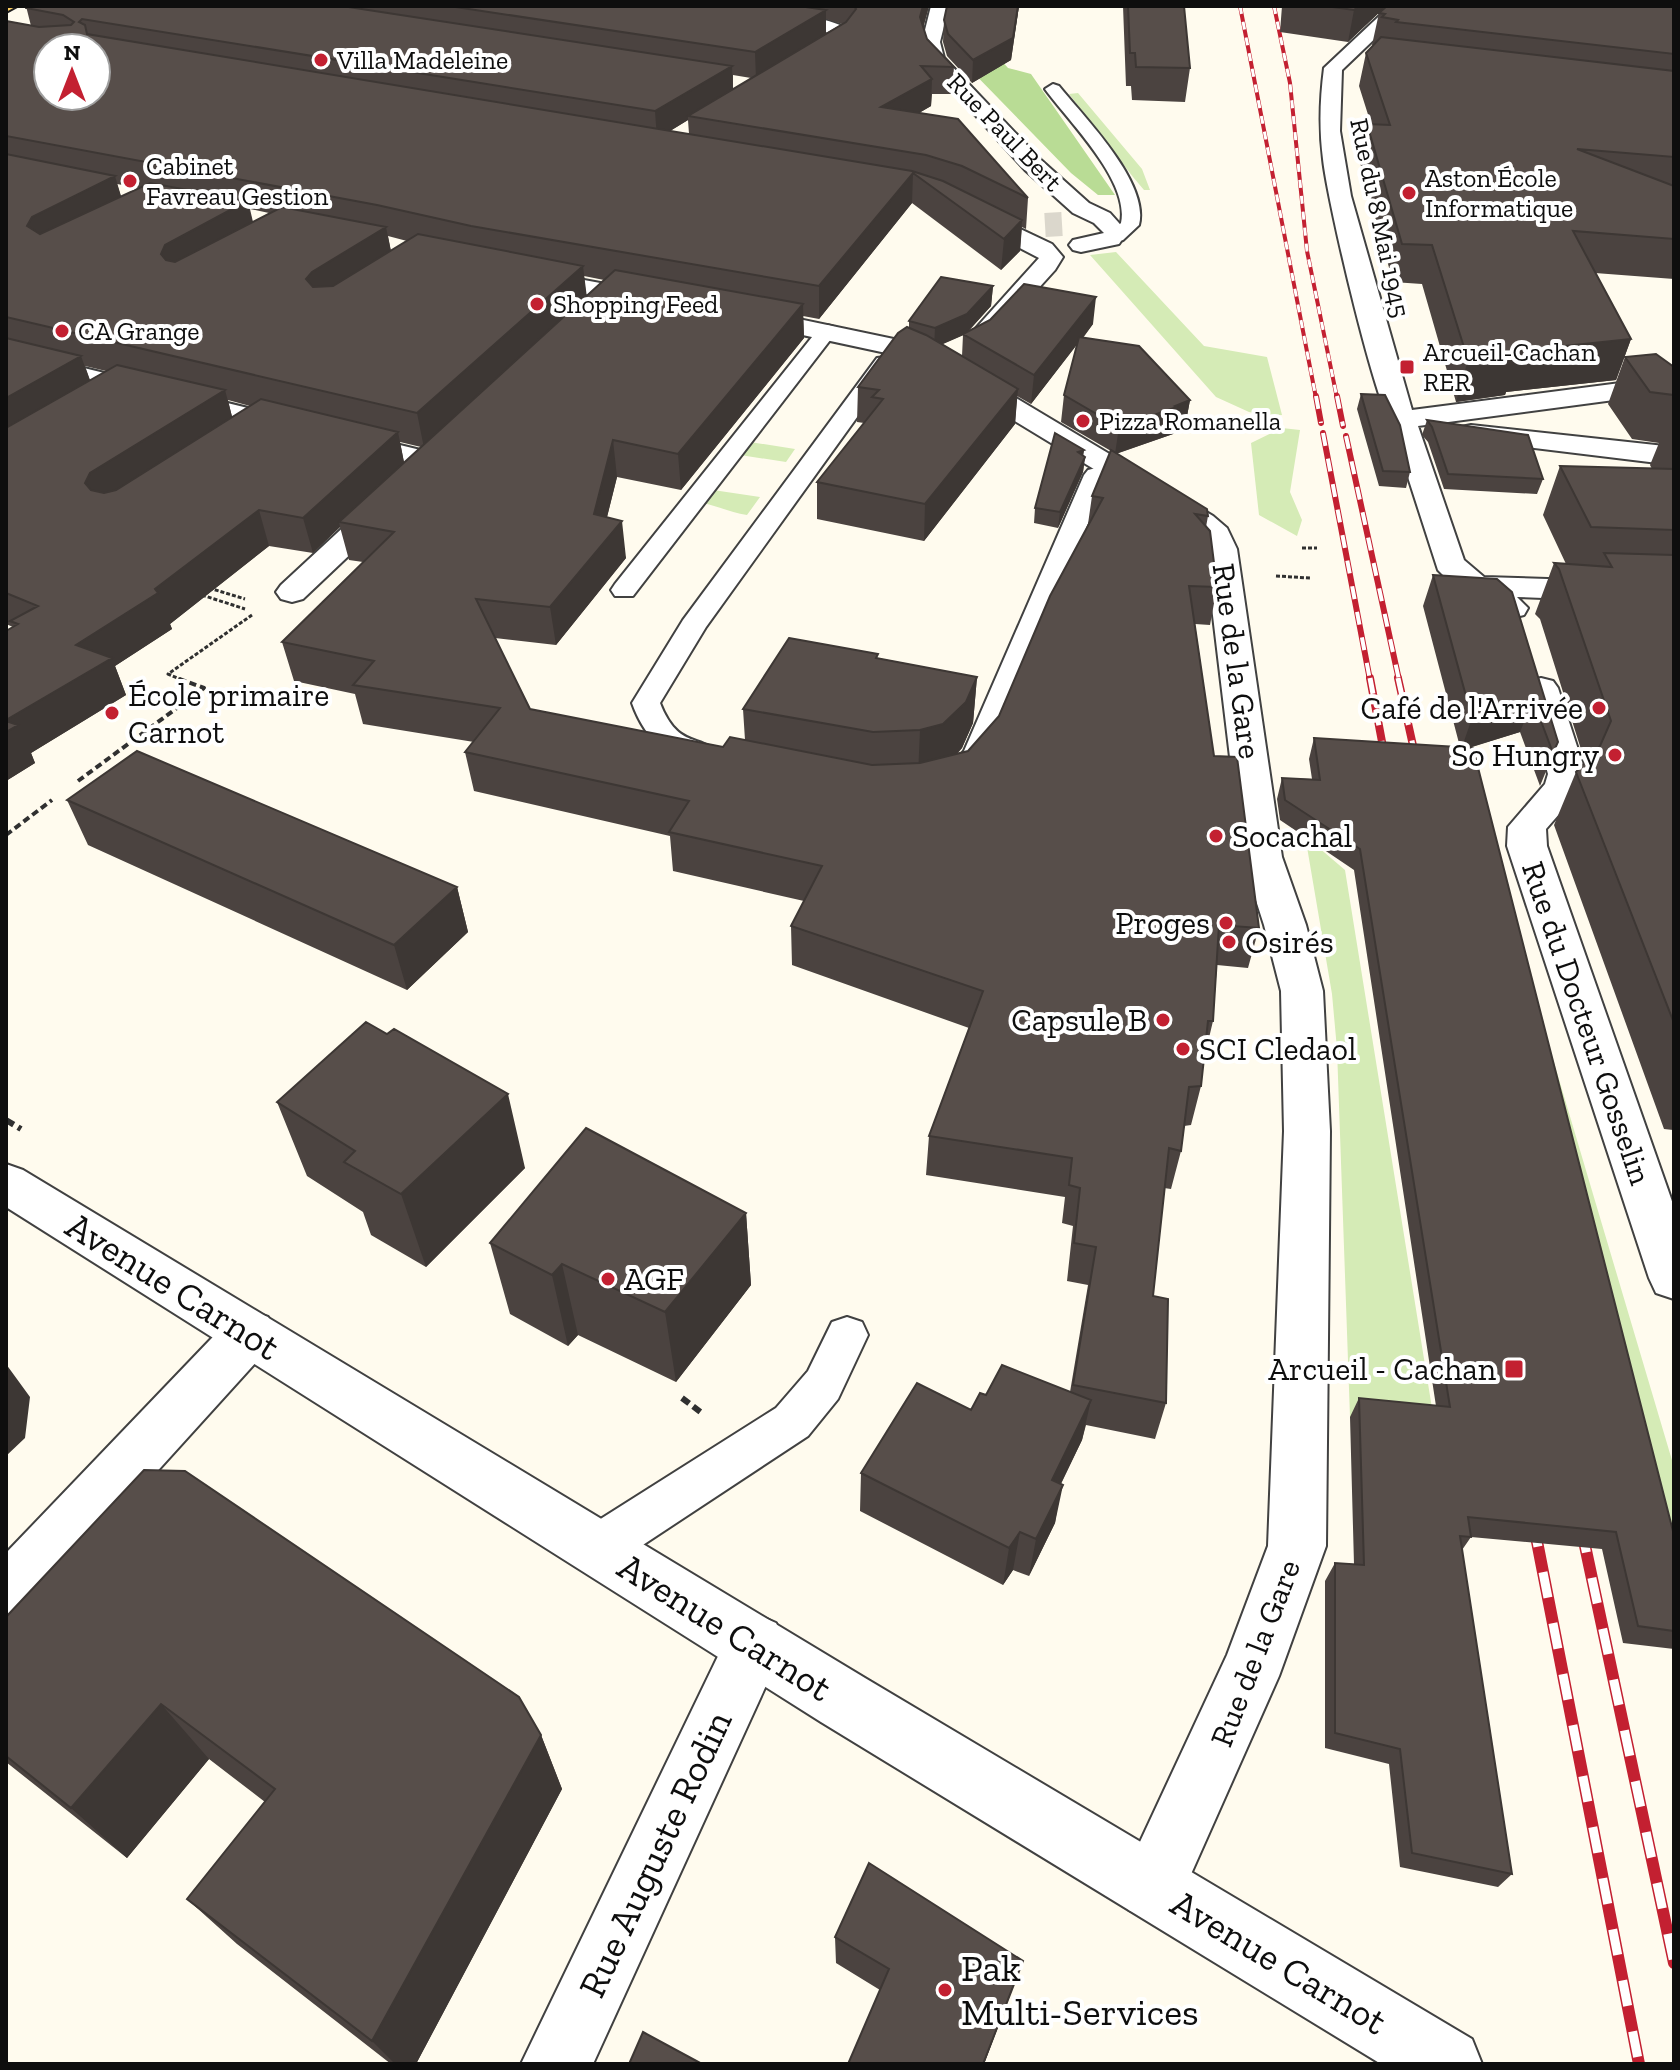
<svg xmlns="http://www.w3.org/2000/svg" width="1680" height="2070" viewBox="0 0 1680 2070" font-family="'Zilla Slab',serif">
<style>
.green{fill:#d5ebb6}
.forest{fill:#b9dc95}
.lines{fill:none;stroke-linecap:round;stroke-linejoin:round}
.minor-tunnel{stroke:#dbd7cc;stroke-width:24;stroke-dasharray:24 12;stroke-linecap:butt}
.service-casing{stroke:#414141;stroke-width:4}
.minor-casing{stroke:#414141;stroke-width:4}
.tertiary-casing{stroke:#414141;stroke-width:4}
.primary-casing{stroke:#1f1f1f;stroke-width:4}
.path-far2{stroke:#303030;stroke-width:3;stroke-dasharray:4 2;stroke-linecap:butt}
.path-far1{stroke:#303030;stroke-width:4;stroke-dasharray:7 4;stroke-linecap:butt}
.path{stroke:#303030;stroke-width:6;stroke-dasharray:9 5;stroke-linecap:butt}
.service{fill:#fff;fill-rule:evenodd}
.minor{fill:#fff;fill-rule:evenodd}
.tertiary{fill:#fff;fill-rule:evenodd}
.primary{fill:#fdce60;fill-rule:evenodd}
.rail-far3-casing{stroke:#c32031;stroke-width:4}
.rail-far2-casing{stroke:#c32031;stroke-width:6}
.rail-far1-casing{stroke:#c32031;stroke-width:8}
.rail-casing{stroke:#c32031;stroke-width:12}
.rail-far3{stroke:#fff;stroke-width:3;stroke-dasharray:8;stroke-linecap:butt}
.rail-far2{stroke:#fff;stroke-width:4;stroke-dasharray:13;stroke-linecap:butt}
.rail-far1{stroke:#fff;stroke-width:5;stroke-dasharray:16;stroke-linecap:butt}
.rail{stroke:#fff;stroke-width:9;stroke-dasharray:26;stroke-linecap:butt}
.wall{fill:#4b4340;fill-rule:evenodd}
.shaded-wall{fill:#3d3734}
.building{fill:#574e4a;stroke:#3d3734;stroke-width:2;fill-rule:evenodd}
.poi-dot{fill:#c32031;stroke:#fff;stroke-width:3}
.labels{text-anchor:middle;stroke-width:8;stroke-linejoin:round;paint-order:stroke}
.far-poi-label{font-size:26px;fill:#0e0e0e;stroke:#fff;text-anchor:start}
.far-street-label{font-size:26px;fill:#0e0e0e;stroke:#fff}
.street-label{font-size:32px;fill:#0e0e0e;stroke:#fff}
.poi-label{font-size:32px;fill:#0e0e0e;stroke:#fff;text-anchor:start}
.near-street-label{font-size:38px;fill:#0e0e0e;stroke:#fff}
.near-poi-label{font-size:38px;fill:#0e0e0e;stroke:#fff;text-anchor:start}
</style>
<rect width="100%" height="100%" fill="#fffbee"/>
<!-- green -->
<path class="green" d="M1078 93 1142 169 1150 190H1144L1133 177 1069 94Z
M1116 252 1204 346 1267 357 1282 415 1268 416 1249 412 1216 397 1090 255Z
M1282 428 1300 430 1290 492 1302 520 1297 536 1259 515 1251 443Z
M750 442 795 449 786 462 740 455Z
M713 490 760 497 747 515C731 513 718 506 703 503Z
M1307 847H1318L1345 870 1436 1433 1350 1417 1337 1049 1332 994Z
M1531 985 1674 1467V1615Z"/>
<!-- forest -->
<path class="forest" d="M994 52 1008 68 1031 74 1115 195H1098L1071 173 960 59Z"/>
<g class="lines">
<!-- minor-tunnel -->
<path class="minor-tunnel" d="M1045 225 1062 224"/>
<defs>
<path id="service" d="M1053 84 1059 86C1084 117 1150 183 1139 225L1123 240 1116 242 1107 236 1121 223C1130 181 1069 122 1045 89Z
M827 325 834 327 837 331 834 335 633 596H615L611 590 615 584 820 327Z
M885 357 896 363 706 627 660 703C679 752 703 732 719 756L715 762C674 773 644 737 632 703L683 620 877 358Z
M1096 468 1104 470 1108 475 993 754C982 770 974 780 954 775L950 768 964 751 1084 475 1088 470Z
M847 1317 862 1322 868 1335 838 1399 808 1436 614 1564 597 1570 580 1564 574 1548 580 1532 776 1408 808 1371 832 1322Z"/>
<path id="minor" d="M678 6C713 6 831 10 853 33L844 45 803 67 794 61 796 57 833 35 820 30 687 11Z
M931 6H949L940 42 944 58 1041 160 1089 203 1110 213 1127 232 1119 244 1081 252 1073 250 1069 245 1073 240 1104 233 1094 223 1073 213 1025 170 928 63 922 42Z
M1390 6H1409L1342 70 1340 131 1351 196 1412 410 1674 376V392L1418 426 1464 560 1484 577 1674 583V603L1517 597 1528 608 1524 615 1512 618 1500 615 1453 585 1438 570 1397 443 1399 440C1378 420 1327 199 1323 159 1319 128 1320 99 1324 68Z
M967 204 1052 244 1063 257 1055 270 998 333H980L976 328 1039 258 959 216 956 211Z
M525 269 654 293 663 295 666 300 663 305 654 307 516 281 513 276 516 271Z
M746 308 908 342 944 355 1213 516 1227 528 1237 549 1282 857 1306 925 1323 991 1330 1131 1326 1546 1279 1676 1175 1910 1152 1920 1129 1910 1119 1887 1227 1655 1268 1546 1284 1131 1281 991 1264 925 1242 857 1205 549 1202 538 1191 528 926 367 900 356 737 321 733 316 737 311Z
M6 349 441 455 445 461 441 467 431 470 6 365Z
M1471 425 1674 447V465L1461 439 1457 433 1461 427Z
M387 494 398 497 402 503 398 509 303 599 292 602 281 599 276 592 281 585 376 497Z
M1541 678 1553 681 1558 688 1586 774 1575 796 1546 829 1547 846 1674 1207V1299L1656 1293 1649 1278 1507 846 1508 827 1545 784 1548 774 1524 688 1529 681Z
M250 1311 268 1317 276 1333 268 1349 27 1615 6 1624V1553L232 1317Z
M755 1614 776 1623 785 1644 593 2064H521L734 1623Z"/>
<path id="tertiary" d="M6 1164 23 1170 865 1678 1472 2039 1482 2064H1381L821 1722 6 1207Z"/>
<path id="primary" d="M6 6H17L6 12Z"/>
</defs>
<!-- service casing -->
<use href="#service" class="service-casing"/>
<!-- minor casing -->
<use href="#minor" class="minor-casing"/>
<!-- tertiary casing -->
<use href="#tertiary" class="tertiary-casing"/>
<!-- primary casing -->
<use href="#primary" class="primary-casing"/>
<!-- path-far2 -->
<path class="path-far2" d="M1302 548H1317
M1276 576 1310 578
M209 588 245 599
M202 595 245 609
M182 680 168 674 252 615"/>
<!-- path-far1 -->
<path class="path-far1" d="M78 781 204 688 177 678
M6 835 52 800"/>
<!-- path -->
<path class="path" d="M6 1120 21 1129
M682 1398 703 1414"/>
<!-- service -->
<use href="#service" class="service"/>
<!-- minor -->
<use href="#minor" class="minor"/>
<!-- tertiary -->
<use href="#tertiary" class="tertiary"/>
<!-- primary -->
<use href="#primary" class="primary"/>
<defs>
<path id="rail-far3" d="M1240 6 1316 398
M1274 6 1290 83 1307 251 1337 398"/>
<path id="rail-far2" d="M1316 396 1321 423
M1337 396 1343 426
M1323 433 1370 680
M1346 436 1399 680"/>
<path id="rail-far1" d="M1370 678 1386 763
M1398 678 1418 768"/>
<path id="rail" d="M1533 1521 1639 2064
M1581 1527 1674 1963"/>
</defs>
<!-- rail-far3 casing -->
<use href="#rail-far3" class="rail-far3-casing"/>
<!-- rail-far2 casing -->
<use href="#rail-far2" class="rail-far2-casing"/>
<!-- rail-far1 casing -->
<use href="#rail-far1" class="rail-far1-casing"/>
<!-- rail casing -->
<use href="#rail" class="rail-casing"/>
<!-- rail-far3 -->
<use href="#rail-far3" class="rail-far3"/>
<!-- rail-far2 -->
<use href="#rail-far2" class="rail-far2"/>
<!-- rail-far1 -->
<use href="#rail-far1" class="rail-far1"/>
<!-- rail -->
<use href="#rail" class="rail"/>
</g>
<!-- wall -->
<path class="wall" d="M26 6H929L923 28 927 39 954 67 952 94H932L931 106 919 113 1028 198 1026 229 1022 227 1020 251 1001 270 912 203 819 319 803 316 804 338 681 490 617 477 607 517 626 558 556 645 495 638 530 709 723 747 745 740 743 709 878 658 977 677 973 723 962 748 958 753 968 751 999 716 1088 524 1092 496 1111 451 1061 422 1064 395 1077 344 1031 404 1017 396 1015 424 924 541 817 519V482L864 423 857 422 858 387 909 328V321L993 286 991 306 968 331 1093 324 1083 338 1190 400 1185 427 1174 431 1173 434 1116 454 1208 516 1206 527 1217 587 1210 625 1195 624 1214 756 1259 928 1248 968 1217 965 1213 1021 1204 1059 1201 1086 1191 1125 1184 1126 1181 1151 1171 1189 1164 1188 1153 1296 1166 1403 1155 1439 1086 1425 1082 1440 1061 1484 1055 1523 1029 1576 1013 1570 1003 1585 860 1511 861 1473 971 1410 986 1395 1070 1392 1088 1285 1067 1281 1073 1226 1062 1223 1065 1197 926 1175 929 1136 969 1028 792 965 791 926 804 901 673 871 670 836 474 791 465 752 474 742 363 724 355 694 294 681 282 642 363 562 349 560 340 527 313 553 269 546 170 624 172 629 115 666 126 695 31 753 35 763 6 781 13 627 6 624V21L31 26ZM826 19 842 24 826 33ZM733 75 751 78 733 89ZM688 120 689 134 670 131ZM117 184 139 188 121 197ZM250 209 269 213 253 222ZM388 236 407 241 391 251ZM584 276 604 280 586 296ZM963 335 962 356 942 344ZM85 366 106 371 90 380ZM228 400 250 406 232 417ZM400 442 421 447 404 463Z
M947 6H1019L1011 60 972 83 947 56 943 42 944 20Z
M1123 6H1184L1190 68 1185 102 1132 100 1131 86H1126Z
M1282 6H1386L1348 42 1280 32Z
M1674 6V279L1595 273 1631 339 1616 380 1506 392 1505 395 1456 402 1422 284 1393 282 1359 159 1367 124H1371L1359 86 1366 53 1373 45H1372L1379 13Z
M1625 357 1674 367V1134L1673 1130 1664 1129 1554 825 1576 772 1585 762 1540 619 1535 614 1554 563 1566 564 1543 515 1560 466 1652 469 1650 465 1659 443 1632 439 1608 404Z
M1361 394 1410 472 1406 488 1379 486 1357 409Z
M1427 420 1543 479 1537 494 1444 489 1428 442 1422 435Z
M1084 450 1083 456 1085 457 1083 472 1058 528 1034 523 1035 508Z
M1433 575 1497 579 1558 742 1540 786 1520 732 1469 748 1674 1535V1649L1623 1643 1602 1549 1471 1537 1462 1550 1512 1874 1498 1887 1400 1867 1389 1764 1325 1748V1581L1335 1563 1354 1564 1350 1417 1359 1398 1436 1406 1354 870 1280 820 1277 799 1282 778 1312 779 1309 759 1314 738 1460 747 1423 606Z
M67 800 457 887 468 932 407 990 88 845Z
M387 1034 525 1168 426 1267 371 1235 363 1212 307 1176 277 1102Z
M746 1213 751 1285 676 1382 578 1335 568 1346 510 1314 490 1243Z
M6 1617 541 1735 562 1789 416 2064H391L237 1944 187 1899 265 1802 209 1759 127 1858 6 1762Z
M835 1937 1023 1961 984 2064H848L880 1990 836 1963Z"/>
<!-- shaded-wall -->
<path class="shaded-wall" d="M923 6H929L919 43 920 17Z
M1018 6H1019L1011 60 972 83 973 60Z
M1359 6H1386L1348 42 1354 10Z
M826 10V36L756 79 755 52Z
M732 66 733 93 688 116V120L657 139 655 111Z
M932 79 931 106 881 135V107Z
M913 173 912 203 819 319V286Z
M115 176 124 206 43 247 27 226 32 217Z
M247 201 255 231 170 286 161 254 165 245Z
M1022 220 1020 251 1001 270 1004 239Z
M386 227 392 257 314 311 306 279 312 272Z
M583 266 587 298 424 448 417 413Z
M993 286 991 306 966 334 934 348 935 328Z
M1096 297 1093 324 1031 404 1034 375Z
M803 304 804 338 681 490 678 454Z
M1631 339 1616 380 1506 392 1505 395 1456 402 1468 360 1517 351Z
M81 356 93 389 6 440V398Z
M1018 389 1015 424 924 541 925 504Z
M225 390 234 424 103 508 85 483 90 473Z
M1190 400 1185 427 1174 431 1173 434 1115 454 1119 427Z
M398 432 405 467 339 522 340 527 313 553 303 518Z
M613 440 617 477 599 549 622 521 626 558 556 645 550 607 594 514Z
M1084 450 1082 461 1085 457 1083 472 1058 528 1060 512 1078 452Z
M259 510 269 546 170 624 172 629 115 666 126 695 31 753 35 763 6 781V720L76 645 155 589Z
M977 677 973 723 962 748 940 770 918 776 920 730Z
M1533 700 1520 732 1461 750 1472 718Z
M457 887 468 932 407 990 394 945Z
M508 1094 525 1168 426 1267 401 1194Z
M746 1213 751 1285 676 1382 665 1312Z
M562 1264 578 1335 568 1346 552 1275Z
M6 1364 30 1397 25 1438 6 1456Z
M1091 1400 1082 1440 1044 1518 1052 1480Z
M1063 1485 1055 1523 1029 1576 1036 1539Z
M1020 1532 1013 1570 1003 1585 1009 1548Z
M161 1704 209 1759 127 1858 71 1808Z
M541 1735 562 1789 416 2064H395L372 2041Z
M1023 1961 984 2064H983Z"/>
<!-- building -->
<path class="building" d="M26 6H342L732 66 655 111 82 19 79 22 85 25 87 34 912 171 943 181 1022 220 1004 239 913 173 819 286 471 226 377 205 6 136V21L39 27 71 25 74 22 63 15 26 8ZM48 48H96V96H48Z
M449 6H799L826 10 755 52Z
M854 6H923L920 17 927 39 954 67 921 66 932 79 881 107 958 119 1028 198 962 166 926 155 688 116 846 22 856 9Z
M947 6H1018L1013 38 973 60 948 34 944 20Z
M1128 6H1184L1190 68 1136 67 1135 53H1130Z
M1325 6H1359L1354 10Z
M1387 6H1674V54L1396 22 1398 20 1382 17 1385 14 1379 13Z
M1381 37 1674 71V157L1577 149 1674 186V239L1573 231 1631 339 1517 351 1518 354 1468 360 1432 245 1402 244 1367 124 1390 125 1366 53Z
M6 154 115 176 32 217 27 226 40 234 150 183 247 201 165 245 161 254 166 260 175 262 282 207 386 227 312 272 306 279 313 287 333 286 418 234 583 266 417 413 6 317Z
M615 270 803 304 678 454 613 440 594 514 622 521 550 607 476 599 530 709 723 747 730 737 872 765 920 763 968 751 999 716 1050 596 1103 498 1092 496 1111 450 1207 509 1208 516 1195 514 1210 531 1217 587 1189 586 1214 756 1237 757 1259 928 1219 925 1213 1021H1208L1201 1086 1189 1087 1181 1151 1169 1148 1153 1296 1168 1299 1166 1403 1073 1385 1096 1247 1074 1243 1080 1188 1069 1185 1072 1158 929 1136 983 991 791 926 822 866 669 832 689 801 465 752 500 708 353 685 374 661 282 642 394 532 339 522Z
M941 277 993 286 967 314 935 328 909 321Z
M1024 284 1096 297 1034 375 963 334 990 320Z
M907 327 926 335 1018 389 925 504 817 482 883 399 872 397 879 390 858 387 898 333Z
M1079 337 1139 346 1190 400 1175 406 1177 407 1119 427 1064 395Z
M6 338 81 356 6 398Z
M1656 354 1674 367V395L1650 392 1625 357Z
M117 365 225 390 90 473 85 483 91 490 104 493 116 490 261 399 398 432 303 518 259 510 155 589 158 593 76 645 112 658 6 720V631L18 624 10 621 38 606 6 593V428Z
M1361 394 1385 395 1400 425 1410 472 1383 471Z
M1427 420 1528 435 1543 479 1448 474 1432 427Z
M1055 433 1084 450 1078 452 1085 457 1060 512 1035 508Z
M1560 466 1674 469V530L1591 527Z
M1604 553 1674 555V1023L1576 772 1600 746 1611 721 1559 569 1554 563 1612 567Z
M1433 575 1497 579 1512 592 1558 742 1553 753 1533 700 1472 718Z
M789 638 878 654 876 658 977 677 966 702 943 724 920 730 873 732 743 709Z
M6 721 18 725 6 732Z
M1314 738 1473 748 1674 1535V1631L1638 1626 1616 1532 1468 1517 1471 1537 1460 1536 1512 1874 1412 1853 1400 1749 1335 1733V1563L1364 1565 1359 1398 1450 1407 1360 849 1285 800 1282 778 1320 780Z
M137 751 457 887 394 945 67 800Z
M366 1022 387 1034 394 1029 508 1094 401 1194 344 1162 355 1151 277 1102Z
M586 1128 746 1213 665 1312 562 1264 552 1275 490 1243Z
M1002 1365 1091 1400 1052 1480 1063 1485 1036 1539 1020 1532 1009 1548 861 1473 917 1383 971 1410 980 1393 986 1395Z
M144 1470 185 1471 519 1697 541 1735 372 2041 187 1899 275 1789 161 1704 71 1808 6 1756V1617Z
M869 1863 1023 1961 983 2064H848L889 1969 835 1937Z
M643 2032 702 2064H629Z"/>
<!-- markers -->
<g class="poi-dot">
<circle cx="321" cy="60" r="8"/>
<circle cx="130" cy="181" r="8"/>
<circle cx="1409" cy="193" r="8"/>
<circle cx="537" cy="304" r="8"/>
<circle cx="62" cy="331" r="8"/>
<rect x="1399" y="359" width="16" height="16" rx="4"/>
<circle cx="1083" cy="421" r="8"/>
<circle cx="1599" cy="708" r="8"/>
<circle cx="112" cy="713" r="8"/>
<circle cx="1615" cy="755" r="8"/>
<circle cx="1216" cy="836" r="8"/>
<circle cx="1226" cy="923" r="8"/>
<circle cx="1229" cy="942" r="8"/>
<circle cx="1163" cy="1020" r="8"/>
<circle cx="1183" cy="1049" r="8"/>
<circle cx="608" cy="1279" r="8"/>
<rect x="1504" y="1359" width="20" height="20" rx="4"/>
<circle cx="945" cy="1990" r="8"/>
</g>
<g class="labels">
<!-- far-poi labels -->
<g class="far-poi-label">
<text x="337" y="69">Villa Madeleine</text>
<text x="146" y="175">Cabinet<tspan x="146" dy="30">Favreau Gestion</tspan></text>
<text x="1425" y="187">Aston École<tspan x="1425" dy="30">Informatique</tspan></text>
<text x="553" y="313">Shopping Feed</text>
<text x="78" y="340">CA Grange</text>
<text x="1423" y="361">Arcueil-Cachan<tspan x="1423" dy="30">RER</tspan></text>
<text x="1099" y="430">Pizza Romanella</text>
</g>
<!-- far-street labels -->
<g class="far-street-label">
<text transform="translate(1005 132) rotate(46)" y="9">Rue Paul Bert</text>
<text transform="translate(1380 218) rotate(78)" y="9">Rue du 8 Mai 1945</text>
</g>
<!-- street labels -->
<g class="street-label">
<text transform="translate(1237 661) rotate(82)" y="11">Rue de la Gare</text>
<text transform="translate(1587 1023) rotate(71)" y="11">Rue du Docteur Gosselin</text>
<text transform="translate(1255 1653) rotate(-69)" y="11">Rue de la Gare</text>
</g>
<!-- poi labels -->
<g class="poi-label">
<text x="128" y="706">École primaire<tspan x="128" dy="37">Carnot</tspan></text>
<text x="1583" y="719" text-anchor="end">Café de l'Arrivée</text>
<text x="1599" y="766" text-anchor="end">So Hungry</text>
<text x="1232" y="847">Socachal</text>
<text x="1210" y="934" text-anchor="end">Proges</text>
<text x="1245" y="953">Osirés</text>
<text x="1147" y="1031" text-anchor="end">Capsule B</text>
<text x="1199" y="1060">SCI Cledaol</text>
<text x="624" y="1290">AGF</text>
<text x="1496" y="1380" text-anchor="end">Arcueil - Cachan</text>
</g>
<!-- near-street labels -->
<g class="near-street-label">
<text transform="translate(173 1286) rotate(32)" y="13">Avenue Carnot</text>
<text transform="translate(725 1627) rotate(32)" y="13">Avenue Carnot</text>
<text transform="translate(655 1854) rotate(-65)" y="13">Rue Auguste Rodin</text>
<text transform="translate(1279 1962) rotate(31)" y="13">Avenue Carnot</text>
</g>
<!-- near-poi labels -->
<g class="near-poi-label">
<text x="961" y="1981">Pak<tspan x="961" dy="44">Multi-Services</tspan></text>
</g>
</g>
<!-- border -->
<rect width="1680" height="2070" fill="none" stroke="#0e0e0e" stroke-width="16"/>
<!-- north arrow -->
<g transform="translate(72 72)"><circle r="38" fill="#ffffff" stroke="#9f9f9f" stroke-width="2"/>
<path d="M0-6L14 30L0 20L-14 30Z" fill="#c32031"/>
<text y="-12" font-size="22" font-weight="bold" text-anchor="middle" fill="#0e0e0e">N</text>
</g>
</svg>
